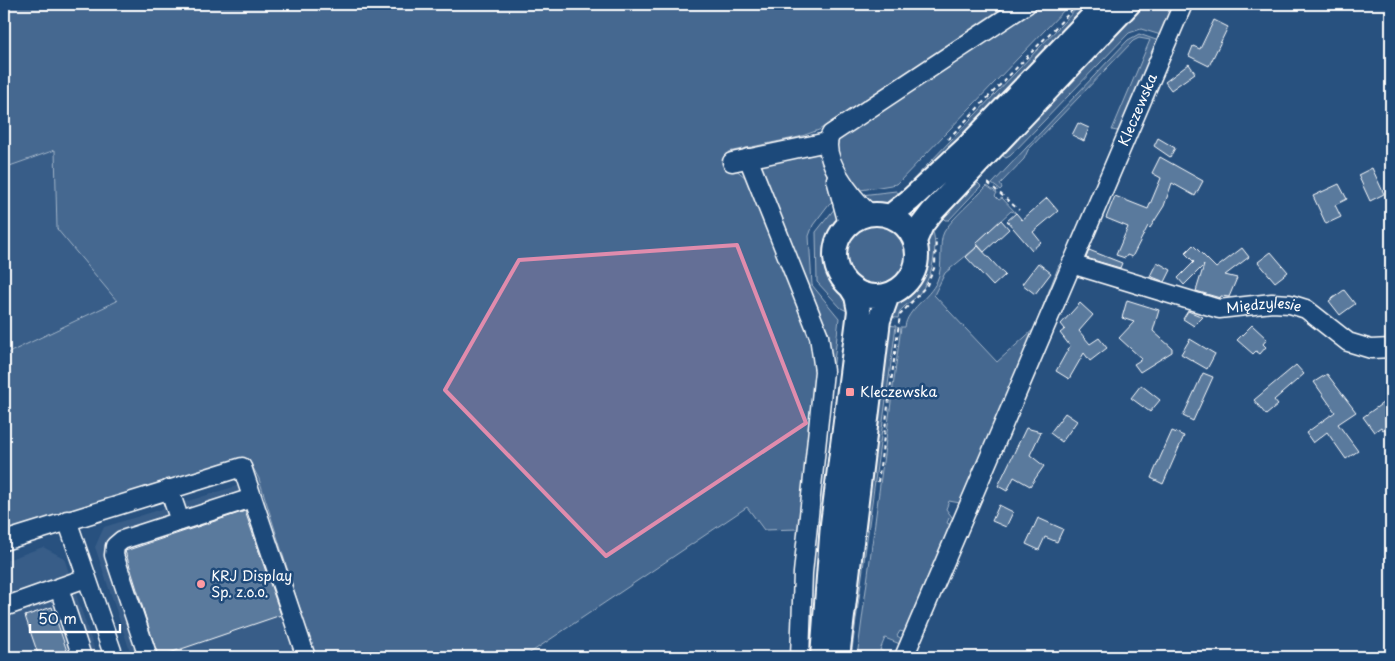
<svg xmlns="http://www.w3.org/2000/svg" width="1395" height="661" viewBox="0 0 1395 661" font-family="'Playpen Sans',sans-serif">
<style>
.built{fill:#375d88}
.green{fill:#446890;stroke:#a2b4c8}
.building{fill:#5a7a9d;stroke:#fff}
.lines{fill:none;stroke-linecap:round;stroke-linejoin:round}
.minor-casing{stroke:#fff;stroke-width:21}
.major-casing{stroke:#fff;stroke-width:26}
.path{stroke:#fff;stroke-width:2;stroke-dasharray:4 4;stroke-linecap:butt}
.minor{stroke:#1f4a7a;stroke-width:18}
.major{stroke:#1f4a7a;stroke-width:22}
.marked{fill:#e08cad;fill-opacity:0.2;stroke:#e08cad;stroke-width:4;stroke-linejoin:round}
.poi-dot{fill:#ff9aa2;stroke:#1f4a7a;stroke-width:2}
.labels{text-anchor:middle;stroke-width:5;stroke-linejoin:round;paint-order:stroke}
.street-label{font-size:14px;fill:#fff;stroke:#1f4a7a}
.poi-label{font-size:14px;fill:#fff;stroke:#1f4a7a;text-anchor:start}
</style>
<rect width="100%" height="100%" fill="#28517f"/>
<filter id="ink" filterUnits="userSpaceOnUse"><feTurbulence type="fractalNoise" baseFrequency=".02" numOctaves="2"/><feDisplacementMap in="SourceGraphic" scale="10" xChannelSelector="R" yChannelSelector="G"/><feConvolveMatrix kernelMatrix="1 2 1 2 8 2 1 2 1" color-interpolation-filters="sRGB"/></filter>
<g filter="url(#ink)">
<!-- built -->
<path class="built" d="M55 150 57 229 117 301 4 355V168Z
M259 479 315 657H132L95 547 104 527Z
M43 547 64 558 97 657H4V561Z"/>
<!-- green -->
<path class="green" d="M4 4H1008L819 130 799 137 728 152 733 167 746 178 811 335 816 360 798 529 764 530 747 507 524 657H315L259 479 249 460 159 483 4 535V449L6 448 4 355 117 301 57 229 55 150 4 168Z
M1037 4H1070L897 184 855 191 834 151 837 138Z
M1081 4H1095L913 188 909 184Z
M1139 4H1177L1161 35 1141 29 1129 33 1010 156 1006 158 1003 156 1013 138Z
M1139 34 1159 41 1122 127 1117 131 1112 130 1150 40 1139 38 1133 41 1028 150 1024 159 1000 184 1002 188 1000 190 992 184 1128 40Z
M814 151 822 158 837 199 829 204 813 225 809 236 812 285 839 318 831 389H826L828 369 758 168 763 162Z
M978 183 981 186 949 220H945L941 216Z
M987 186 997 193 995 196 999 200 1002 198 1016 213 1011 211 976 243 978 246 945 273 934 295 997 362 1034 329 1059 265 1062 262 1063 264 964 501 960 503 949 501 946 509 955 521 949 518 947 523 953 526 909 634 900 631 897 636 906 641 900 644 885 638 880 650 894 657H857L901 327H905C907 309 929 299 937 281 944 266 938 243 944 232 951 219 976 198 987 186Z
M896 191 903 197 888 206 869 204 861 195Z
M835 208 838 220C809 271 834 270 851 313L841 308 817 282 816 232Z
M844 256a32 32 0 1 1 64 0a32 32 0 1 1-64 0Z
M931 226C940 245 932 280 918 295 910 304 900 306 898 318L887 317C895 301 912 295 920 279 926 267 924 256 925 244 926 238 929 231 931 226Z
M887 325 896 326 851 657H843Z"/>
<!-- building -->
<path class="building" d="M1214 20 1228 27 1209 66 1189 56 1193 46 1200 49Z
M1189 64 1195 73 1171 90 1165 82Z
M1078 123 1089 128 1084 141 1072 135Z
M1158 138 1175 148 1170 157 1154 146Z
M1160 157 1203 181 1195 196 1172 183 1164 206 1150 228 1148 226 1132 257 1127 255 1125 258 1116 255 1128 227 1106 218 1115 196 1148 209 1161 178 1152 173Z
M1372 168 1384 194 1370 201 1358 175Z
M1339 184 1347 199 1335 205 1341 217 1326 224 1313 196Z
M1047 198 1058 211 1033 232 1041 242 1032 250 1007 221 1016 213 1022 220Z
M1001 220 1009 229 984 252 976 243Z
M1193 245 1216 268 1242 248 1249 257 1225 275 1237 278 1229 297 1221 296 1220 298 1196 291 1204 265 1184 285 1178 278 1194 262 1185 253Z
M978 246 1005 275 993 286 966 257Z
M1089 250 1122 263 1120 268 1086 258Z
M1271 252 1288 272 1275 282 1258 262Z
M1157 262 1171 270 1165 282 1150 276Z
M1038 263 1051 273 1035 294 1022 284Z
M1344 290 1355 304 1340 315 1329 301Z
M1127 300 1159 310 1153 331 1172 348V352L1140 372 1134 364 1142 359 1119 338 1134 322 1122 318Z
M1080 303 1093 315 1079 331 1090 344 1099 338 1107 348 1090 361 1084 353 1069 379 1056 371 1070 346 1060 333 1065 329 1061 324Z
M1188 311 1203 317 1194 326 1183 319Z
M1252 325 1267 339 1263 344 1266 347 1260 354 1256 351 1253 354 1237 340Z
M1190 339 1215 354 1207 369 1181 354Z
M1296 365 1304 374 1274 400 1278 405 1266 415 1254 400Z
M1203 373 1213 377 1193 421 1183 416Z
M1327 374 1356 412 1338 424 1358 451 1346 459 1327 432 1313 443 1306 433 1335 412 1314 382Z
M1141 385 1160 400 1150 412 1131 398Z
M1387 400 1391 406V425L1383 430 1381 427 1374 432 1363 417Z
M1065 413 1077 421 1062 442 1050 433Z
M1026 428 1041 432 1030 455 1044 466 1030 486 1014 477 1007 491 998 486Z
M1172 431 1184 436 1163 484 1151 478Z
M999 505 1013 512 1006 527 992 521Z
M245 511 281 615 158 657 125 551Z
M1038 518 1063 529 1057 542 1045 537 1039 550 1026 544Z
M52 607 69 657H39L25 616Z"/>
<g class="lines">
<defs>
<g id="minor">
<path d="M748 158 819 336 824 371 803 573 800 657"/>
<path d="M732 162 827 142"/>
<path d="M836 179 848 224"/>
<path d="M870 214C853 199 818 156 831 134L1027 4"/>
<path id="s1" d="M1071 264 1219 309 1272 303 1290 304 1306 309 1348 342 1371 349 1391 348"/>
<path d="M169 489 180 521"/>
<path d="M67 520 114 657"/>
<path d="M4 541 242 467 306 657"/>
<path d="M59 588 82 657"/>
<path d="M4 607 86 578"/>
<path d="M148 657 114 555 115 546 122 540 252 498"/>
<path id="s2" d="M904 657 1183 4"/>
</g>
<path id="major" d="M835 255a41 41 0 1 1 82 0a41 41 0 1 1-82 0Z
M890 216 910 200 968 146 1104 4
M915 241 922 225 932 212 1129 4
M822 657 832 524 859 311 856 296 851 288
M838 657 879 320 888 295"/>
</defs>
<!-- minor casing -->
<use href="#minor" class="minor-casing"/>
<!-- major casing -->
<use href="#major" class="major-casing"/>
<!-- path -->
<path class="path" d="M948 139 1078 4
M988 183 1019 210
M878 482 900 315 927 285 935 266 936 239"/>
<!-- minor -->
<use href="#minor" class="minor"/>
<!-- major -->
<use href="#major" class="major"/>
</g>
</g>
<!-- marked area -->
<path class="marked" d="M737 245 806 423 606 556 445 390 519 260Z"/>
<!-- markers -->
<g class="poi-dot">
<rect x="845" y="387" width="10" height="10" rx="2.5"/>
<circle cx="201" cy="584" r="5"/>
</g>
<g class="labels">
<!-- street labels -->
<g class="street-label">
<text dy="5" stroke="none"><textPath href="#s2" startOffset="595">Kleczewska</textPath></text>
<text dy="5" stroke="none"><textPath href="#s1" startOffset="200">Międzylesie</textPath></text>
</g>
<!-- poi labels -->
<g class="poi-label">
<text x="860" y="397">Kleczewska</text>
<text x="211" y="581">KRJ Display<tspan x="211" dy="16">Sp. z.o.o.</tspan></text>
</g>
</g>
<!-- margin -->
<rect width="1395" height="661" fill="none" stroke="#1f4a7a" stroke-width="20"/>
<rect x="10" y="10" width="1375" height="641" fill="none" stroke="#fff" stroke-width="2" filter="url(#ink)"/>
<!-- scale -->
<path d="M30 624v8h90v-8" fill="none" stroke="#ffffff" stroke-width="2.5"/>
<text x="38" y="624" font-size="15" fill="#ffffff" stroke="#1f4a7a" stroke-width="4" paint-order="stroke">50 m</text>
</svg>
